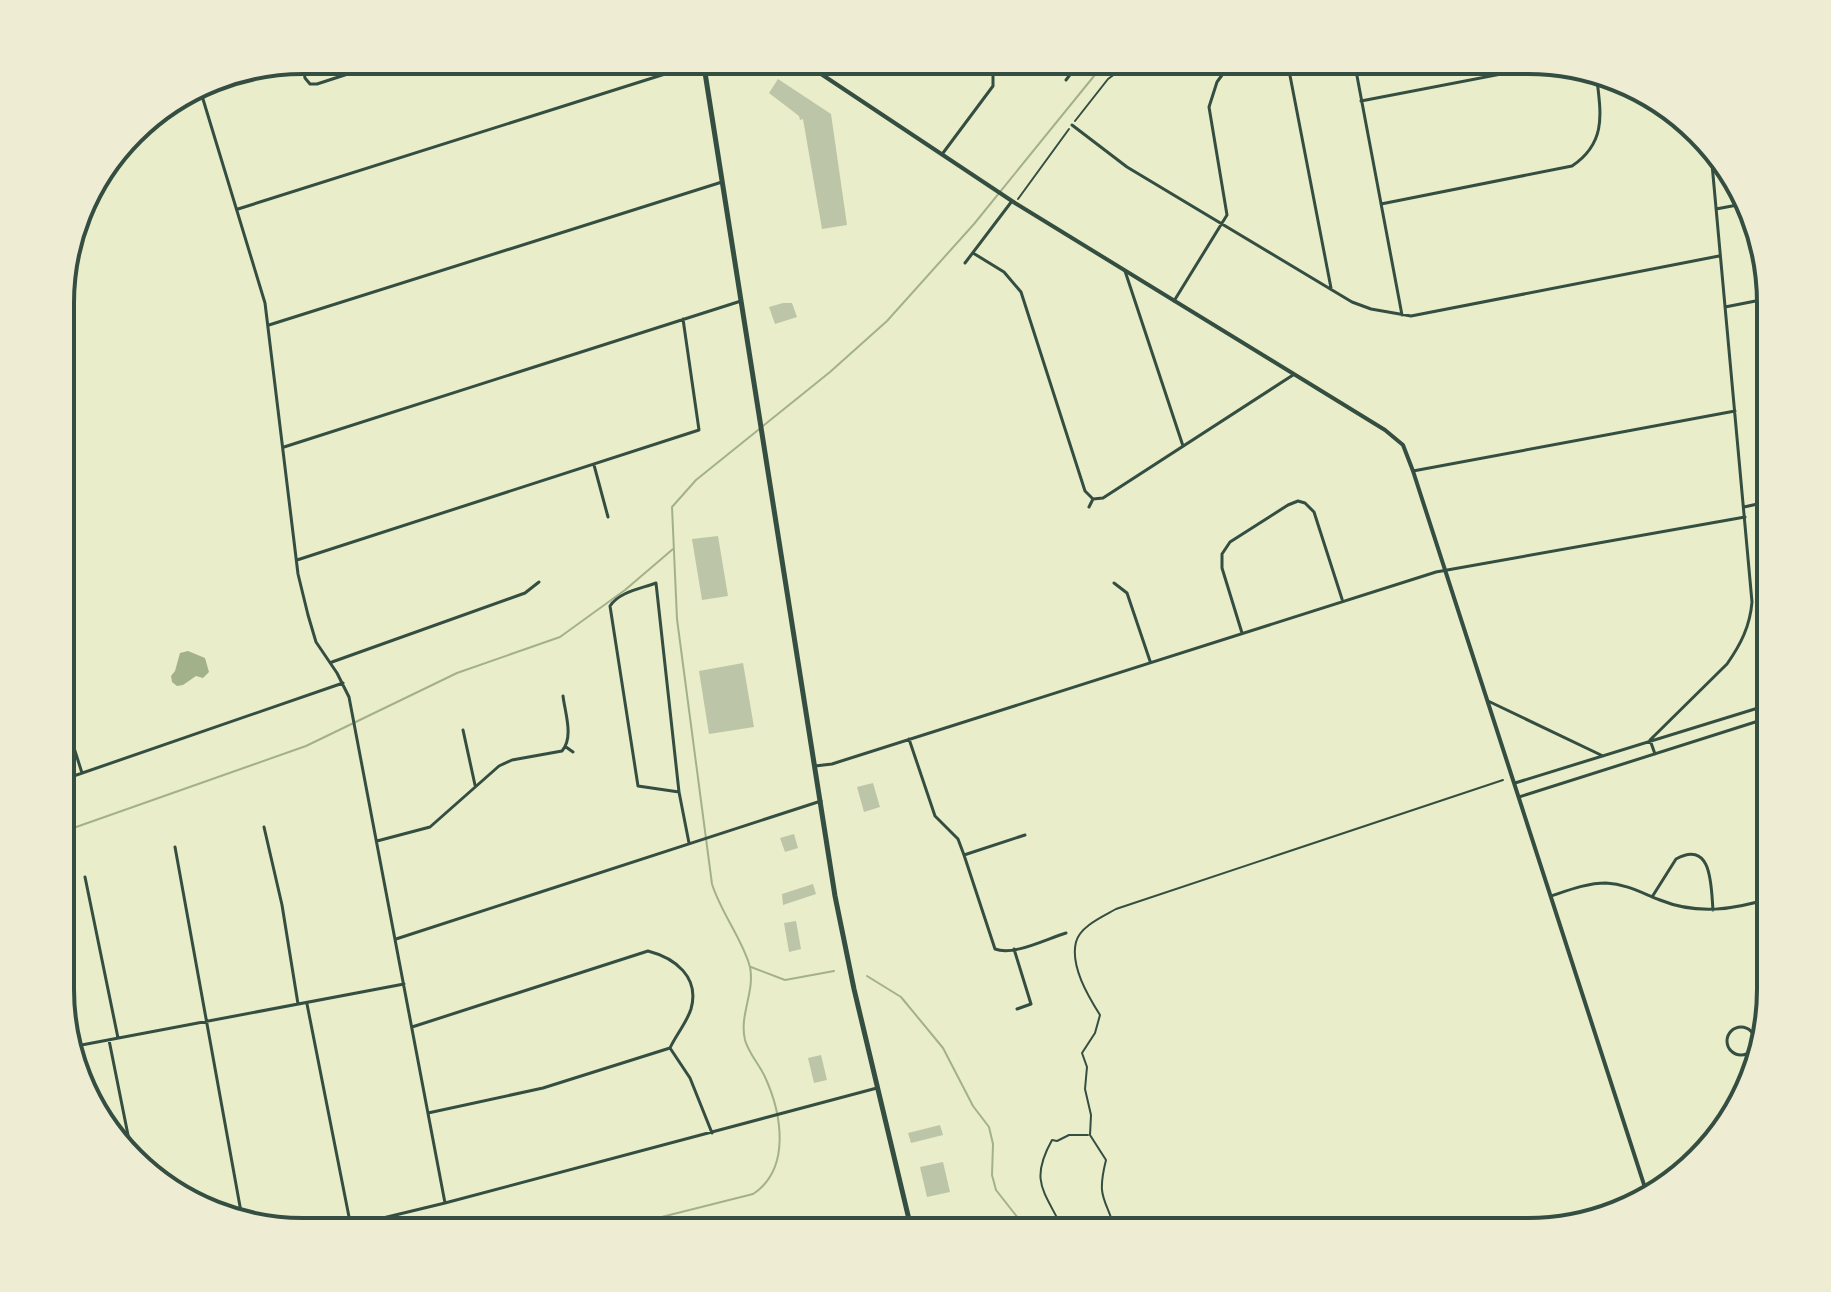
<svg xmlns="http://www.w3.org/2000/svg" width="1831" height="1292" viewBox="0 0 1831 1292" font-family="Figtree,sans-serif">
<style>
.water{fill:#a3b18a}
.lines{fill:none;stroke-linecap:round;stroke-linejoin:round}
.stream{stroke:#a3b18a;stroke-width:2}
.building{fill:#bcc5a7}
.path{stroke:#344e41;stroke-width:2}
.minor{stroke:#344e41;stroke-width:3}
.tertiary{stroke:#344e41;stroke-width:4}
.primary{stroke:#344e41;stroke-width:5}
.rim{fill:none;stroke:#344e41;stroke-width:4}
</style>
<rect width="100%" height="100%" fill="#e9edc9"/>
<!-- water -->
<path class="water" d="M188 651 205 658 209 672 203 678 196 676 183 685 177 686 172 682 171 676 175 671 180 653Z"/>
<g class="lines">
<!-- stream -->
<path class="stream" d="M62 832 306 746 457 673 560 637 625 590 673 549
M751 967 785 980 834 971
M867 976 901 997 943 1048 973 1106 989 1127 993 1144 992 1175 996 1190 1029 1232
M602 1232 753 1194C791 1169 782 1114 765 1077 759 1064 749 1054 745 1040 739 1015 755 992 750 967 743 940 721 913 712 884L677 619 672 507 696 480 830 372 887 321 974 224 1107 60"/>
</g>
<!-- building -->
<path class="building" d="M778 79 831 114 847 225 822 229 803 119 800 120 799 116 769 93Z
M783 303H792L797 317 775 324 769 307Z
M718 536 728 596 702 600 692 539Z
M743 663 754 727 709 734 699 671Z
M873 783 880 807 864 812 857 787Z
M794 834 798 848 785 852 780 838Z
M813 884 816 894 783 905 782 894Z
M796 921 801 949 789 952 784 923Z
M821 1055 827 1080 814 1083 808 1058Z
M940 1125 943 1135 911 1143 908 1133Z
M943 1162 950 1192 927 1197 920 1167Z"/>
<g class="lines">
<!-- path -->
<path class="path" d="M1075 121 1108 79 1134 60
M1018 199 1069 129
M1064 1232C1046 1192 1028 1183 1052 1140L1057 1141 1069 1135H1088
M1116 1232C1106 1197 1096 1200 1106 1160L1090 1135 1091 1115 1085 1089 1087 1067 1082 1053 1095 1033 1100 1015C1088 996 1070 966 1076 942 1080 926 1104 916 1116 909L1503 780"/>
<!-- minor -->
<path class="minor" d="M302 60 305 78 310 84H317L391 60
M1287 60 1331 288
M1354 60 1402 315
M1066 80 1081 60
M199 86 265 303 298 574 308 615 316 642 337 673 349 697 445 1203
M1361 101 1558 63
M1072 125 1127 167 1352 302 1371 309 1411 316 1719 256
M943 153 993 86V70
M1381 204 1572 166C1609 141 1600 110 1596 71
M238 209 703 62
M1716 209 1748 203
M973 253 1004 272 1021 292 1085 491 1093 499 1103 498 1293 375
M965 263 1012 201
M1125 271 1183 446
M1174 301 1227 215 1209 107 1217 82 1233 60
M1725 307 1771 298
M269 325 722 182
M284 447 741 301
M594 465 608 517
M1413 471 1735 411
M1089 507 1093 499
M1744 507 1771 501
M297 560 699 430 683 319
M1114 583 1127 593 1150 661
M1242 633 1222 568V554L1230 542 1288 505 1298 501 1305 503 1314 512 1342 599
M332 662 525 593 539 582
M1488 701 1603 756
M62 710 82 773
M463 730 475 785
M909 739 935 816 958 839 964 855 995 949C1014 956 1046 939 1066 933
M566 747 573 752
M1655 754 1650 740 1727 664C1741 644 1750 626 1752 602L1711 153
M815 766 832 764 1436 572 1745 517
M62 780 343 683
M1515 783 1771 704
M679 792 638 786 610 606C619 592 640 589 656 583L679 792 689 843
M1519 797 1771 717
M264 827 282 905 298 1004
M377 841 430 827 499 766 512 760 562 751C574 737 565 713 563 696
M175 847 243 1223
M964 855 1025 835
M85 877 118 1038
M1551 896C1569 890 1587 883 1606 883 1626 884 1642 893 1660 900 1697 915 1733 910 1771 898
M1652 897 1676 859C1713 839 1711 888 1713 910
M396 939 821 801
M1014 949 1031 1004 1017 1009
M307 1004 352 1232
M1727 1041a14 14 0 1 1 28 0a14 14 0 1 1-28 0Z
M412 1027 648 951C675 958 700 977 691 1009 687 1022 676 1035 670 1048L690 1078 712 1133
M1753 1031 1767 1023
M109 1040 132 1155
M71 1047 404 984
M428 1113 543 1088 670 1048
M325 1232 445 1203 877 1088
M866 1232 910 1221"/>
<!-- tertiary -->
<path class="tertiary" d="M800 60 1015 203 1385 430 1403 445 1413 471 1648 1197
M705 71 742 60"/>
<!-- primary -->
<path class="primary" d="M703 60 835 896 854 989 912 1232"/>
</g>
<!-- crop -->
<path d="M0 0H1831V1292H0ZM303 74H1528A229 229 0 0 1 1757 303V989A229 229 0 0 1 1528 1218H303A229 229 0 0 1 74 989V303A229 229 0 0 1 303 74Z" fill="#eeecd3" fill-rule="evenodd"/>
<path class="rim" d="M303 74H1528A229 229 0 0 1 1757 303V989A229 229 0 0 1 1528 1218H303A229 229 0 0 1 74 989V303A229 229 0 0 1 303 74Z"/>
</svg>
